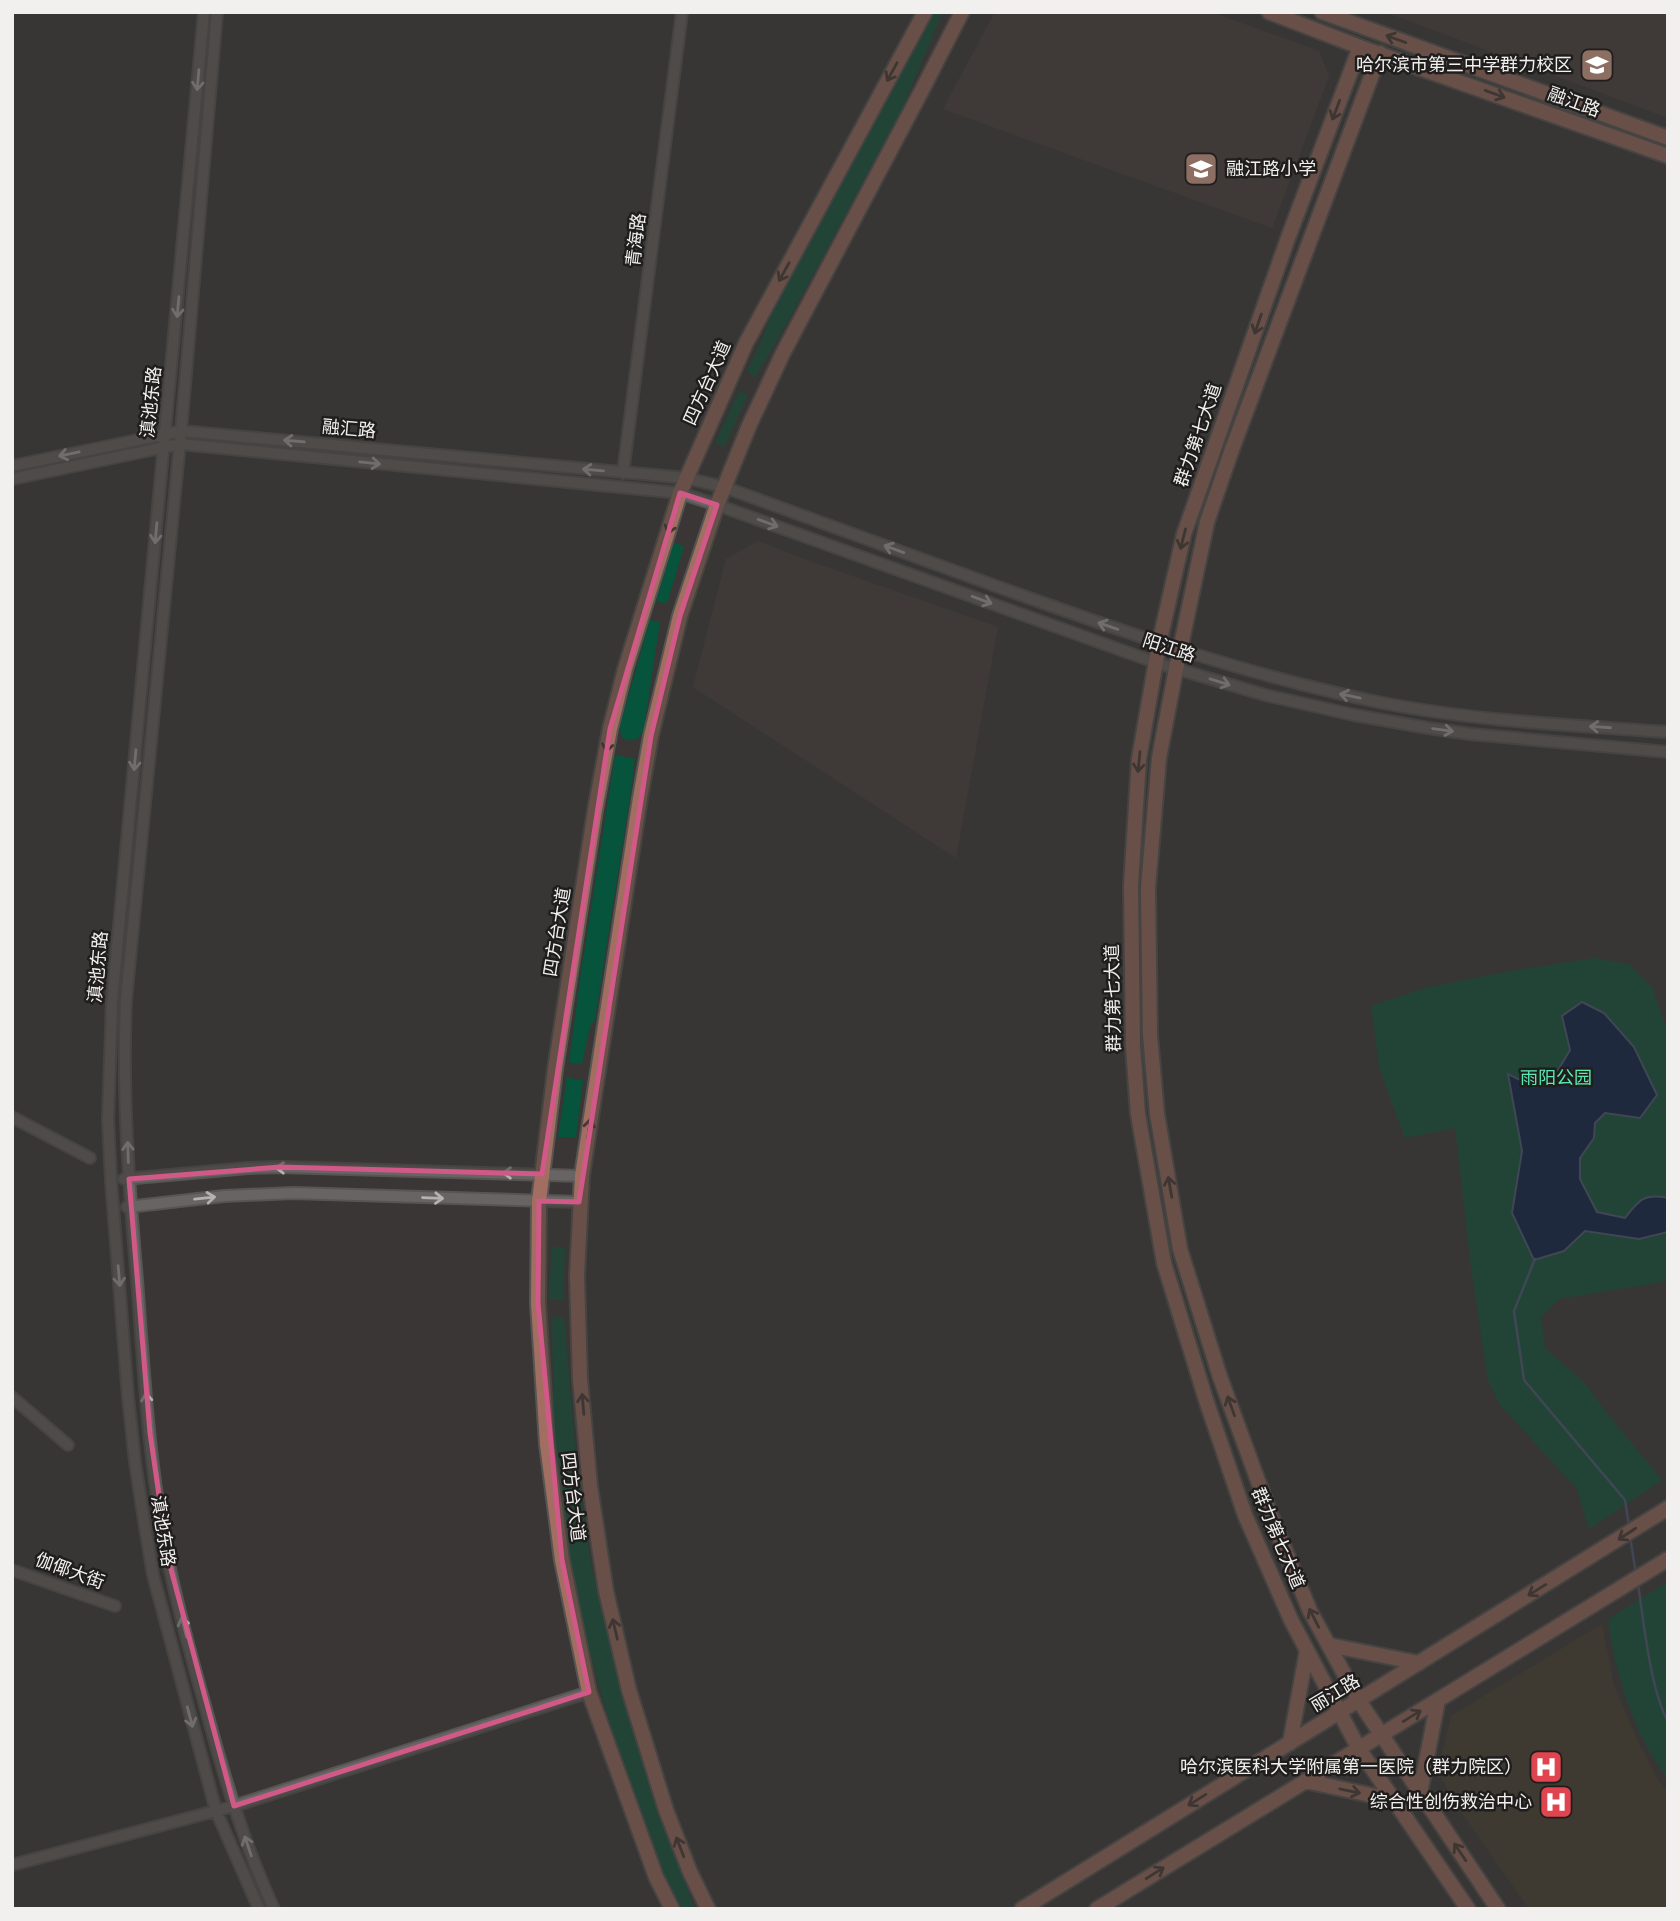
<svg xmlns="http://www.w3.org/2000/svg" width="1680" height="1921" viewBox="0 0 1680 1921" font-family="Helvetica,'Noto Sans SC',sans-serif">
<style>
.built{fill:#473e3b}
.medical{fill:#463d2d}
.green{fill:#06543b}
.water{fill:#001947;stroke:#495a79;stroke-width:2}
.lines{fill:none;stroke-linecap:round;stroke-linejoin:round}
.stream{stroke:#495a79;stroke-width:2.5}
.minor-casing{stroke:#575553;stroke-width:14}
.major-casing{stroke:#575553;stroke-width:18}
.minor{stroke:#686463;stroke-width:10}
.major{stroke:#a26e61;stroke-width:14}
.oneway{stroke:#463631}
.oneway2{stroke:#b4b1b0}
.marked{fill:none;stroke:#d05987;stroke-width:5;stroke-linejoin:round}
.labels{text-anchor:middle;stroke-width:5;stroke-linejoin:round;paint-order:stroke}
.poi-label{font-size:18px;fill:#f2f0ef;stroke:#1f1e1d;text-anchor:end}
.street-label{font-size:18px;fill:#f2f0ef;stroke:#1f1e1d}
.park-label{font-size:18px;fill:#59e9b2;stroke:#1f1e1d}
</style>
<rect width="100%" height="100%" fill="#393635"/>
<!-- built -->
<path class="built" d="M995 12H1211L1319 51 1329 76 1272 228 943 109Z
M1385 12H1668V118Z
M758 541 815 563 998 627 956 858 693 687 726 559Z"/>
<!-- medical -->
<path class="medical" d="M1602 1624 1614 1685 1637 1740 1658 1780 1668 1793V1909H1529L1453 1800 1441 1777V1758L1451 1716Z"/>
<!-- green -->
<path class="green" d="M934 12H943L902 109 791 316 755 378 747 371 764 335 776 300 899 70Z
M739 391 748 395 724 447 715 443Z
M674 543 684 546 667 604 656 601Z
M650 620 660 622 644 728 639 738 629 741 621 737 620 726Z
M615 755 635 759 632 785 595 1019 590 1027 582 1064 569 1063 580 979Z
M1594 958 1629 964 1652 987 1668 1032V1281L1559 1299 1541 1317 1545 1348 1585 1383 1606 1412 1662 1480 1589 1529 1577 1489 1500 1405 1488 1381 1471 1267 1455 1128 1405 1138 1380 1071 1371 1006 1428 987 1522 969Z
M567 1076 576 1080H583L576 1138 558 1137Z
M552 1247H565L563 1300H549Z
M558 1316 564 1319 576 1456 591 1564 624 1699 661 1818 695 1909H681L647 1838 620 1761 580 1616 561 1501 554 1432 552 1319Z
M1664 1584 1668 1589V1779C1634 1734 1615 1675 1608 1619Z"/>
<!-- water -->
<path class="water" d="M1582 1002 1604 1013 1634 1047 1657 1095 1640 1118 1605 1113 1595 1123 1594 1138 1580 1158V1179L1597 1212 1625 1218C1639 1200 1644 1193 1668 1198V1232L1639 1239 1585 1231 1564 1251 1534 1260 1512 1213 1522 1151 1508 1074 1534 1087 1558 1070 1570 1050 1562 1016Z"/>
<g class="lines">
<!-- stream -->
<path class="stream" d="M1535 1259 1514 1311 1524 1380 1625 1500 1629 1526
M1630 1536 1636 1574
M1638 1584C1644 1623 1650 1688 1668 1722"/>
<defs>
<path id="minor" d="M204 12 112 1002 108 1119 111 1181 128 1397 135 1462 144 1521 153 1575 216 1811 259 1909
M217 12 181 431 126 1000C122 1094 129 1187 137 1280 144 1373 149 1468 168 1559 178 1611 193 1662 207 1713 225 1780 245 1846 274 1909
M12 466 181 431 686 478 724 487C814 520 903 552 993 585 1120 631 1246 675 1378 702 1473 721 1571 725 1668 732
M623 473 682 12
M12 479 180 444 680 493 717 505 1157 663 1265 695 1354 715 1428 728 1470 734 1668 752
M12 1117 90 1158
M124 1179 248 1168 280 1167 582 1176
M127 1207 224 1196 293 1193 579 1202
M12 1397 68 1445
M12 1570 115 1606
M12 1865 234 1806 589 1692"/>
<path id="major" d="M1269 12 1360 47 1668 156
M1322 12 1668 138
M1360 47 1288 238 1184 534 1159 644 1139 759 1131 886 1133 1047 1138 1114 1164 1263 1206 1400 1245 1515 1291 1620 1359 1749 1468 1909
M1380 53 1231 452 1207 522 1176 669 1159 758 1148 888 1150 1035 1157 1114 1180 1249 1220 1377 1269 1511 1310 1611 1359 1701 1498 1909
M1329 1645 1419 1663
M1290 1743 1307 1650
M1305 1781 1394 1800
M1420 1793 1438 1700
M672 1909 656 1877 589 1692 562 1560 547 1444 538 1303 539 1201 555 1069 595 810 610 729 625 669 680 493 746 343 925 12
M708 1909 690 1872 666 1810 629 1690 606 1591 590 1486 580 1379 577 1276 582 1176 640 798 651 736 680 616 717 505 749 426 783 353 921 92 962 12
M1022 1909 1668 1508
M1097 1909 1668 1559"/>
</defs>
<!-- minor casing -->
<use href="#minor" class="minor-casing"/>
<!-- major casing -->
<use href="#major" class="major-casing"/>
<!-- minor -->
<use href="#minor" class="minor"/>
<!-- major -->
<use href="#major" class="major"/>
</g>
<!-- one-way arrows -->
<defs><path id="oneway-shaft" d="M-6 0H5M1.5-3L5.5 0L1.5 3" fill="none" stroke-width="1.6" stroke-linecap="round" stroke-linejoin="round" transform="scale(1.75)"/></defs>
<g class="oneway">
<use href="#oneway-shaft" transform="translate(1396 39) rotate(-160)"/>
<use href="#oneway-shaft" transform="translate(892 72) rotate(119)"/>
<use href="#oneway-shaft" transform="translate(1495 94) rotate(20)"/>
<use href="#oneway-shaft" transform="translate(1336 110) rotate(111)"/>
<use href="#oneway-shaft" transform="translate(784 272) rotate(119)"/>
<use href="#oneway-shaft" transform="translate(1258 324) rotate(109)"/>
<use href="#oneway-shaft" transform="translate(671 524) rotate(108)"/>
<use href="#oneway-shaft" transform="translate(1183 539) rotate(104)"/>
<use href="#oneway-shaft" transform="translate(608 742) rotate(100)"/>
<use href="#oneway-shaft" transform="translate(1139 762) rotate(96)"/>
<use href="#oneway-shaft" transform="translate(589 1129) rotate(-82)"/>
<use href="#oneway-shaft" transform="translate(1170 1187) rotate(-100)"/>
<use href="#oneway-shaft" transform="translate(583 1404) rotate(-95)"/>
<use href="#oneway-shaft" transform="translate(1231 1406) rotate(-110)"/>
<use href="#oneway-shaft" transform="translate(1627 1534) rotate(147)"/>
<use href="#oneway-shaft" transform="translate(1537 1590) rotate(148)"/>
<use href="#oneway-shaft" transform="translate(1314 1618) rotate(-117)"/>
<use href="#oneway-shaft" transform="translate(615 1629) rotate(-103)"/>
<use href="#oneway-shaft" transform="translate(1412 1716) rotate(-32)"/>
<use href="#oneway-shaft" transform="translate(1350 1791) rotate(12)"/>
<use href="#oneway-shaft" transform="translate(1197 1800) rotate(148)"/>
<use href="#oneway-shaft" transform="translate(680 1847) rotate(-111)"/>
<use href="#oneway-shaft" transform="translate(1460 1852) rotate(-124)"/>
<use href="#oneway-shaft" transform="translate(1155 1873) rotate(-32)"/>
</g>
<g class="oneway2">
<use href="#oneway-shaft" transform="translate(198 80) rotate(95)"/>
<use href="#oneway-shaft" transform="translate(178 307) rotate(95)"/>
<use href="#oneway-shaft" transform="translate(294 441) rotate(-175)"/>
<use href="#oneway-shaft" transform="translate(69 454) rotate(168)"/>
<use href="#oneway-shaft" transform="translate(370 463) rotate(6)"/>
<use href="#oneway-shaft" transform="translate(593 470) rotate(-175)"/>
<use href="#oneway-shaft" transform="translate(768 523) rotate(20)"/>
<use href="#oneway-shaft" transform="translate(156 533) rotate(95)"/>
<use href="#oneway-shaft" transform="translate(894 549) rotate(-160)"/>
<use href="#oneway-shaft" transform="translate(982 600) rotate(20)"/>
<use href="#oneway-shaft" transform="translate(1108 626) rotate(-161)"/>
<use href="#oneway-shaft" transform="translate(1220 682) rotate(17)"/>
<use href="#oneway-shaft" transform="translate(1350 696) rotate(-168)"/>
<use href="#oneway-shaft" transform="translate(1600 727) rotate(-176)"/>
<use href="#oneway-shaft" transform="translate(1443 730) rotate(8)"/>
<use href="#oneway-shaft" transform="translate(135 760) rotate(95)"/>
<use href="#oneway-shaft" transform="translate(128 1152) rotate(-92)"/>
<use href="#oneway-shaft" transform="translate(286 1168) rotate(-179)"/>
<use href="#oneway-shaft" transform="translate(513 1173) rotate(-179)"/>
<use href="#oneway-shaft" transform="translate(205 1198) rotate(-6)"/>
<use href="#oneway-shaft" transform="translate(433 1198) rotate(2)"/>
<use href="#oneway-shaft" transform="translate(119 1276) rotate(85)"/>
<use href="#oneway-shaft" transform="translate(147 1403) rotate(-96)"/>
<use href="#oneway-shaft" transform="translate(184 1627) rotate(-104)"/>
<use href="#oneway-shaft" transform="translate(190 1717) rotate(75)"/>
<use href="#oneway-shaft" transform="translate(248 1846) rotate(-109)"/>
</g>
<!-- marked area -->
<path d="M0 0H1680V1921H0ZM680 493 717 505 680 616 651 736 579 1202 539 1201 538 1303 562 1560 589 1692 234 1806 168 1558 150 1433 129 1179 280 1167 542 1174 610 729Z" fill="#393635" fill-opacity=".55" fill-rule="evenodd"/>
<path class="marked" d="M680 493 717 505 680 616 651 736 579 1202 539 1201 538 1303 562 1560 589 1692 234 1806 168 1558 150 1433 129 1179 280 1167 542 1174 610 729Z"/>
<!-- icons -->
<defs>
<symbol id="school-square" viewBox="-11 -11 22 22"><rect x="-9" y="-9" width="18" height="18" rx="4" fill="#8d6e63" stroke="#1f1e1d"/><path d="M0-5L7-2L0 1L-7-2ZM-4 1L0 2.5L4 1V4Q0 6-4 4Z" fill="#fff"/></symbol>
<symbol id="hospital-square" viewBox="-11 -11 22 22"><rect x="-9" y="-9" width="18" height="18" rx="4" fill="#e0444e" stroke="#1f1e1d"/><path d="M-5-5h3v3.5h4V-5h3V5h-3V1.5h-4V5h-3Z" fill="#fff"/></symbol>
</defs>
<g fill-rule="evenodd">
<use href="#school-square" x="1578" y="46" width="38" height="38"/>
<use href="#school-square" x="1182" y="150" width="38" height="38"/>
<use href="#hospital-square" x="1527" y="1748" width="38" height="38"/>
<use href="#hospital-square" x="1537" y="1783" width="38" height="38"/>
</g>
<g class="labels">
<!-- poi labels -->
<g class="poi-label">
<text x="1572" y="71">哈尔滨市第三中学群力校区</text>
<text x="1226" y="175" text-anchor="start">融江路小学</text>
<text x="1522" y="1773">哈尔滨医科大学附属第一医院（群力院区）</text>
<text x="1532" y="1808">综合性创伤救治中心</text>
</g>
<!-- street labels -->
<g class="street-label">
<text transform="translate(1574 102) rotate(20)" y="6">融江路</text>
<text transform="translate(636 240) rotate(-83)" y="6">青海路</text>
<text transform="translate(707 383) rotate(-66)" y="6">四方台大道</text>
<text transform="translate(151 402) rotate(-84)" y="6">滇池东路</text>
<text transform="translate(349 429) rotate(5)" y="6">融汇路</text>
<text transform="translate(1198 435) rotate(-71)" y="6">群力第七大道</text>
<text transform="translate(1169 648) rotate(18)" y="6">阳江路</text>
<text transform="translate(557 932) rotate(-81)" y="6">四方台大道</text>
<text transform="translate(98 967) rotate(-85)" y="6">滇池东路</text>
<text transform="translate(1113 998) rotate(-91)" y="6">群力第七大道</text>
<text transform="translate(573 1497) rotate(83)" y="6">四方台大道</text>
<text transform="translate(163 1531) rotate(81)" y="6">滇池东路</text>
<text transform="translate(1278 1538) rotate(67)" y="6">群力第七大道</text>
<text transform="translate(70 1571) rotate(20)" y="6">伽倻大街</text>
<text transform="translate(1335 1693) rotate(-31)" y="6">丽江路</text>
</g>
<!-- park labels -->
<g class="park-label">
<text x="1556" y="1084">雨阳公园</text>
</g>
</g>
<!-- border -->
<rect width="1680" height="1921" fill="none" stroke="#f2f0ef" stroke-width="28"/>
</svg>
